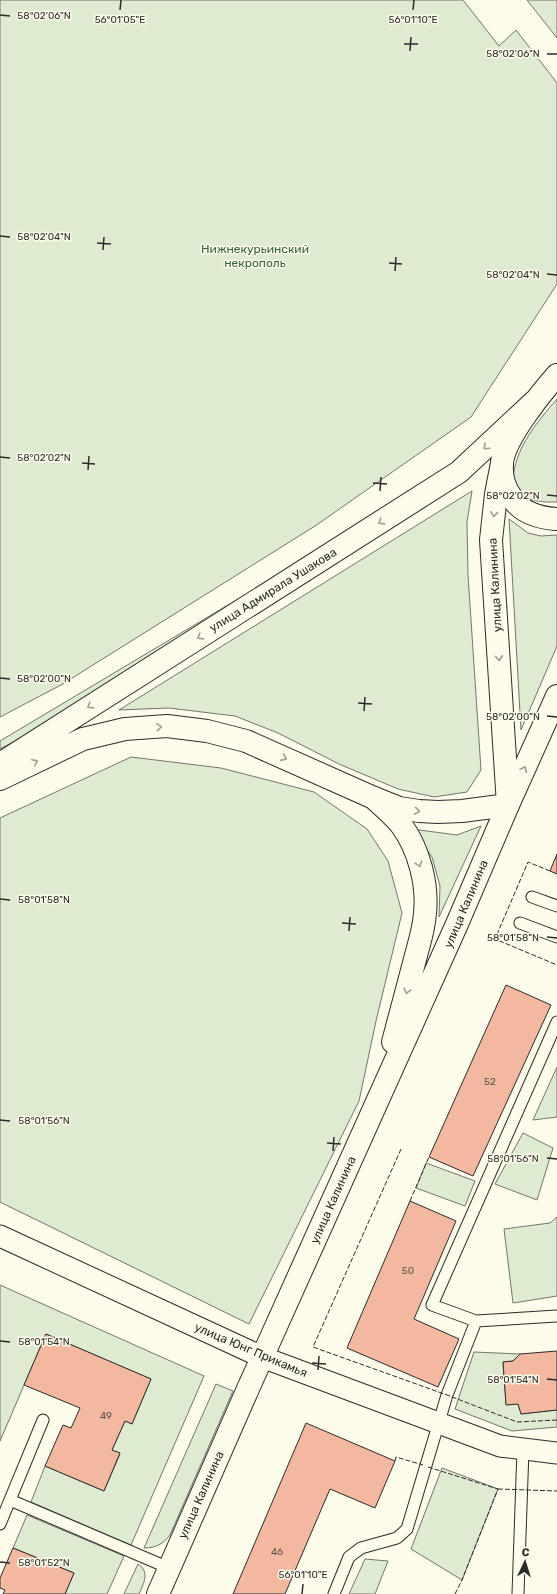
<svg xmlns="http://www.w3.org/2000/svg" width="557" height="1594" viewBox="0 0 557 1594" font-family="Rubik,sans-serif">
<style>
.green{fill:#deebd1;stroke:#74746e}
.building{fill:#f2b8a0;stroke:#2b2b2b}
.lines{fill:none;stroke-linecap:round;stroke-linejoin:round}
.service-casing{stroke:#2b2b2b;stroke-width:13}
.minor-casing{stroke:#2b2b2b;stroke-width:23}
.secondary-casing{stroke:#2b2b2b;stroke-width:24}
.primary-casing{stroke:#2b2b2b;stroke-width:24}
.service{stroke:#fdfbea;stroke-width:11}
.minor{stroke:#fdfbea;stroke-width:21}
.secondary{stroke:#fdfbea;stroke-width:22}
.primary{stroke:#fdfbea;stroke-width:22}
.fence{stroke:#2b2b2b;stroke-width:1;stroke-dasharray:5 2;stroke-linecap:butt}
.oneway{stroke:#9e9d94}
.ticks{fill:none;stroke:#2b2b2b;stroke-width:1.5}
.labels{text-anchor:middle;stroke-width:3;stroke-linejoin:round;paint-order:stroke}
.number-label{font-size:10px;fill:#5d4e48}
.park-label{font-size:12px;fill:#34623c;stroke:#fdfbea}
.street-label{font-size:12px;fill:#2b2b2b;stroke:#fdfbea}
.ticks-label{font-size:10px;text-anchor:middle;fill:#2b2b2b;stroke:#fdfbea;stroke-width:3;stroke-linejoin:round;paint-order:stroke}
</style>
<rect width="100%" height="100%" fill="#fdfbea"/>
<!-- green -->
<path class="green" d="M0 0H463L499 46 516 30 557 83V284L471 417 315 526 61 685 0 717Z
M527 0H557V38Z
M557 399V502H545L525 499 513 481C514 449 537 422 557 399Z
M472 491 467 522 468 575 481 770 467 792 434 797 398 789 339 764 278 733 235 716 169 708 119 710Z
M509 519 528 533 541 536 557 535V646L521 730Z
M295 565 41 727 0 749V741Z
M131 757 221 768 314 792 367 829 388 861 402 913 376 1021 359 1101 249 1324 0 1202V818Z
M481 826 439 917 440 886 432 857 412 829 457 835Z
M557 1067V1117L533 1120Z
M523 1133 553 1148 537 1200 495 1184Z
M426 1163 475 1181 465 1206 416 1188Z
M557 1217V1296L513 1303 504 1229 550 1223Z
M0 1285 204 1376 131 1545 31 1502 45 1466 104 1491 120 1454 112 1450 125 1421 132 1424 151 1379 46 1334 0 1441Z
M474 1352 520 1354 513 1361 503 1362 506 1404H518L521 1414 557 1410V1427L512 1431 455 1409Z
M216 1384 233 1391 170 1535C163 1544 156 1548 144 1548Z
M442 1468 498 1489 462 1580 411 1549Z
M27 1515 124 1556 107 1594H65L74 1573 13 1548Z
M365 1559 388 1561 375 1594H349Z
M138 1564C150 1572 144 1583 139 1594H124Z"/>
<!-- building -->
<path class="building" d="M557 854V874L550 871Z
M506 985 551 1005 473 1176 429 1157Z
M410 1201 456 1221 414 1319 459 1339 438 1387 347 1348Z
M46 1334 151 1379 132 1424 125 1421 112 1450 120 1453 104 1491 45 1466 63 1425 71 1428 80 1408 24 1385Z
M557 1351V1410L521 1414 518 1404 506 1405 503 1362 513 1361 520 1354Z
M306 1423 395 1461 375 1508 330 1489 285 1594H233Z
M13 1548 74 1573 65 1594H3L5 1590 0 1588V1578Z"/>
<g class="lines">
<defs>
<path id="service" d="M532 897 557 906
M520 923 557 937
M557 1022 432 1305 476 1321 557 1316
M10 1500 169 1568
M0 1524 43 1420
M334 1594 349 1557 361 1548 397 1538 407 1529 447 1395 476 1321
M518 1594 523 1449"/>
<path id="minor" d="M0 1236 262 1357 500 1446 557 1453"/>
<path id="secondary" d="M374 798C383 807 394 815 402 826 419 850 428 884 425 913 424 930 418 947 414 963 407 989 400 1016 393 1042
M158 1594 247 1391 457 924 508 805 491 540 496 494 502 463"/>
<path id="primary" d="M557 375C541 393 504 439 502 463 501 475 504 488 512 498 522 513 539 518 557 519
M0 764 459 472 535 401
M0 779 83 739 125 729 167 726 207 731 246 741 374 798 399 808 419 811 438 812 462 811 508 805 557 696"/>
</defs>
<!-- service casing -->
<use href="#service" class="service-casing"/>
<!-- minor casing -->
<use href="#minor" class="minor-casing"/>
<!-- secondary casing -->
<use href="#secondary" class="secondary-casing"/>
<!-- primary casing -->
<use href="#primary" class="primary-casing"/>
<!-- service -->
<use href="#service" class="service"/>
<!-- minor -->
<use href="#minor" class="minor"/>
<!-- secondary -->
<use href="#secondary" class="secondary"/>
<!-- primary -->
<use href="#primary" class="primary"/>
<!-- fence -->
<path class="fence" d="M550 871 528 862 495 939 557 965
M401 1149 313 1347 447 1395 517 1422 557 1420
M410 1201 429 1157
M395 1461 396 1457 423 1465
M428 1467 498 1489 462 1580 455 1594
M498 1489 557 1491"/>
</g>
<!-- one-way arrows -->
<defs><path id="oneway-chevron" d="M-2-3.5L2.5 0L-2 3.5" fill="none" stroke-width="1.6" stroke-linecap="round" stroke-linejoin="round"/></defs>
<g class="oneway">
<use href="#oneway-chevron" transform="translate(486 447) rotate(137)"/>
<use href="#oneway-chevron" transform="translate(494 514) rotate(96)"/>
<use href="#oneway-chevron" transform="translate(381 522) rotate(148)"/>
<use href="#oneway-chevron" transform="translate(200 637) rotate(148)"/>
<use href="#oneway-chevron" transform="translate(499 658) rotate(86)"/>
<use href="#oneway-chevron" transform="translate(90 706) rotate(148)"/>
<use href="#oneway-chevron" transform="translate(159 727) rotate(-4)"/>
<use href="#oneway-chevron" transform="translate(284 758) rotate(24)"/>
<use href="#oneway-chevron" transform="translate(35 762) rotate(-26)"/>
<use href="#oneway-chevron" transform="translate(524 769) rotate(-66)"/>
<use href="#oneway-chevron" transform="translate(417 811) rotate(8)"/>
<use href="#oneway-chevron" transform="translate(419 864) rotate(72)"/>
<use href="#oneway-chevron" transform="translate(407 991) rotate(105)"/>
</g>
<!-- ticks -->
<path class="ticks" d="M120 10 121 0M413 10 414 0M0 15 10 16M404 44H418M410 51 411 37M547 54H557M0 236 10 237M97 243 111 244M103 250 104 237M389 263 402 264M395 271 396 257M547 274 557 275M0 457 10 458M82 463 95 464M88 470 89 456M373 483 387 484M380 491 381 477M547 495 557 496M0 678 10 679M358 703 372 704M364 711 365 697M547 716 557 717M0 899 10 900M342 923 356 924M349 931 350 917M547 937 557 938M0 1120 10 1121M327 1143 341 1144M333 1151 334 1137M547 1158 557 1159M0 1341 10 1342M312 1363 326 1364M318 1370 319 1356M547 1379 557 1380M0 1562 10 1563M302 1594 303 1584"/>
<g class="labels">
<!-- number labels -->
<g class="number-label">
<text x="490" y="1085">52</text>
<text x="408" y="1274">50</text>
<text x="106" y="1419">49</text>
<text x="277" y="1555">46</text>
</g>
<!-- park labels -->
<g class="park-label">
<text x="255" y="253">Нижнекурьинский<tspan x="255" dy="14">некрополь</tspan></text>
</g>
<!-- street labels -->
<g class="street-label">
<text transform="translate(495 585) rotate(-93)" y="4">улица Калинина</text>
<text transform="translate(273 590) rotate(-32)" y="4">улица Адмирала Ушакова</text>
<text transform="translate(466 904) rotate(-67)" y="4">улица Калинина</text>
<text transform="translate(333 1200) rotate(-66)" y="4">улица Калинина</text>
<text transform="translate(251 1350) rotate(23)" y="4">улица Юнг Прикамья</text>
<text transform="translate(201 1495) rotate(-66)" y="4">улица Калинина</text>
</g>
</g>
<g class="ticks-label">
<text x="44" y="19">58°02'06"N</text>
<text x="120" y="23">56°01'05"E</text>
<text x="413" y="23">56°01'10"E</text>
<text x="513" y="57">58°02'06"N</text>
<text x="44" y="240">58°02'04"N</text>
<text x="513" y="278">58°02'04"N</text>
<text x="44" y="461">58°02'02"N</text>
<text x="513" y="499">58°02'02"N</text>
<text x="44" y="682">58°02'00"N</text>
<text x="513" y="720">58°02'00"N</text>
<text x="44" y="903">58°01'58"N</text>
<text x="513" y="941">58°01'58"N</text>
<text x="44" y="1124">58°01'56"N</text>
<text x="513" y="1162">58°01'56"N</text>
<text x="44" y="1345">58°01'54"N</text>
<text x="513" y="1383">58°01'54"N</text>
<text x="44" y="1566">58°01'52"N</text>
<text x="303" y="1578">56°01'10"E</text>
</g>
<!-- north arrow -->
<g transform="translate(525 1562) rotate(4)" stroke="#fdfbea" stroke-width="3" paint-order="stroke">
<path d="M0-3L7 15L0 10L-7 15Z" fill="#2b2b2b"/>
<text y="-6" font-size="11" font-weight="bold" text-anchor="middle" fill="#2b2b2b">С</text>
</g>
</svg>
